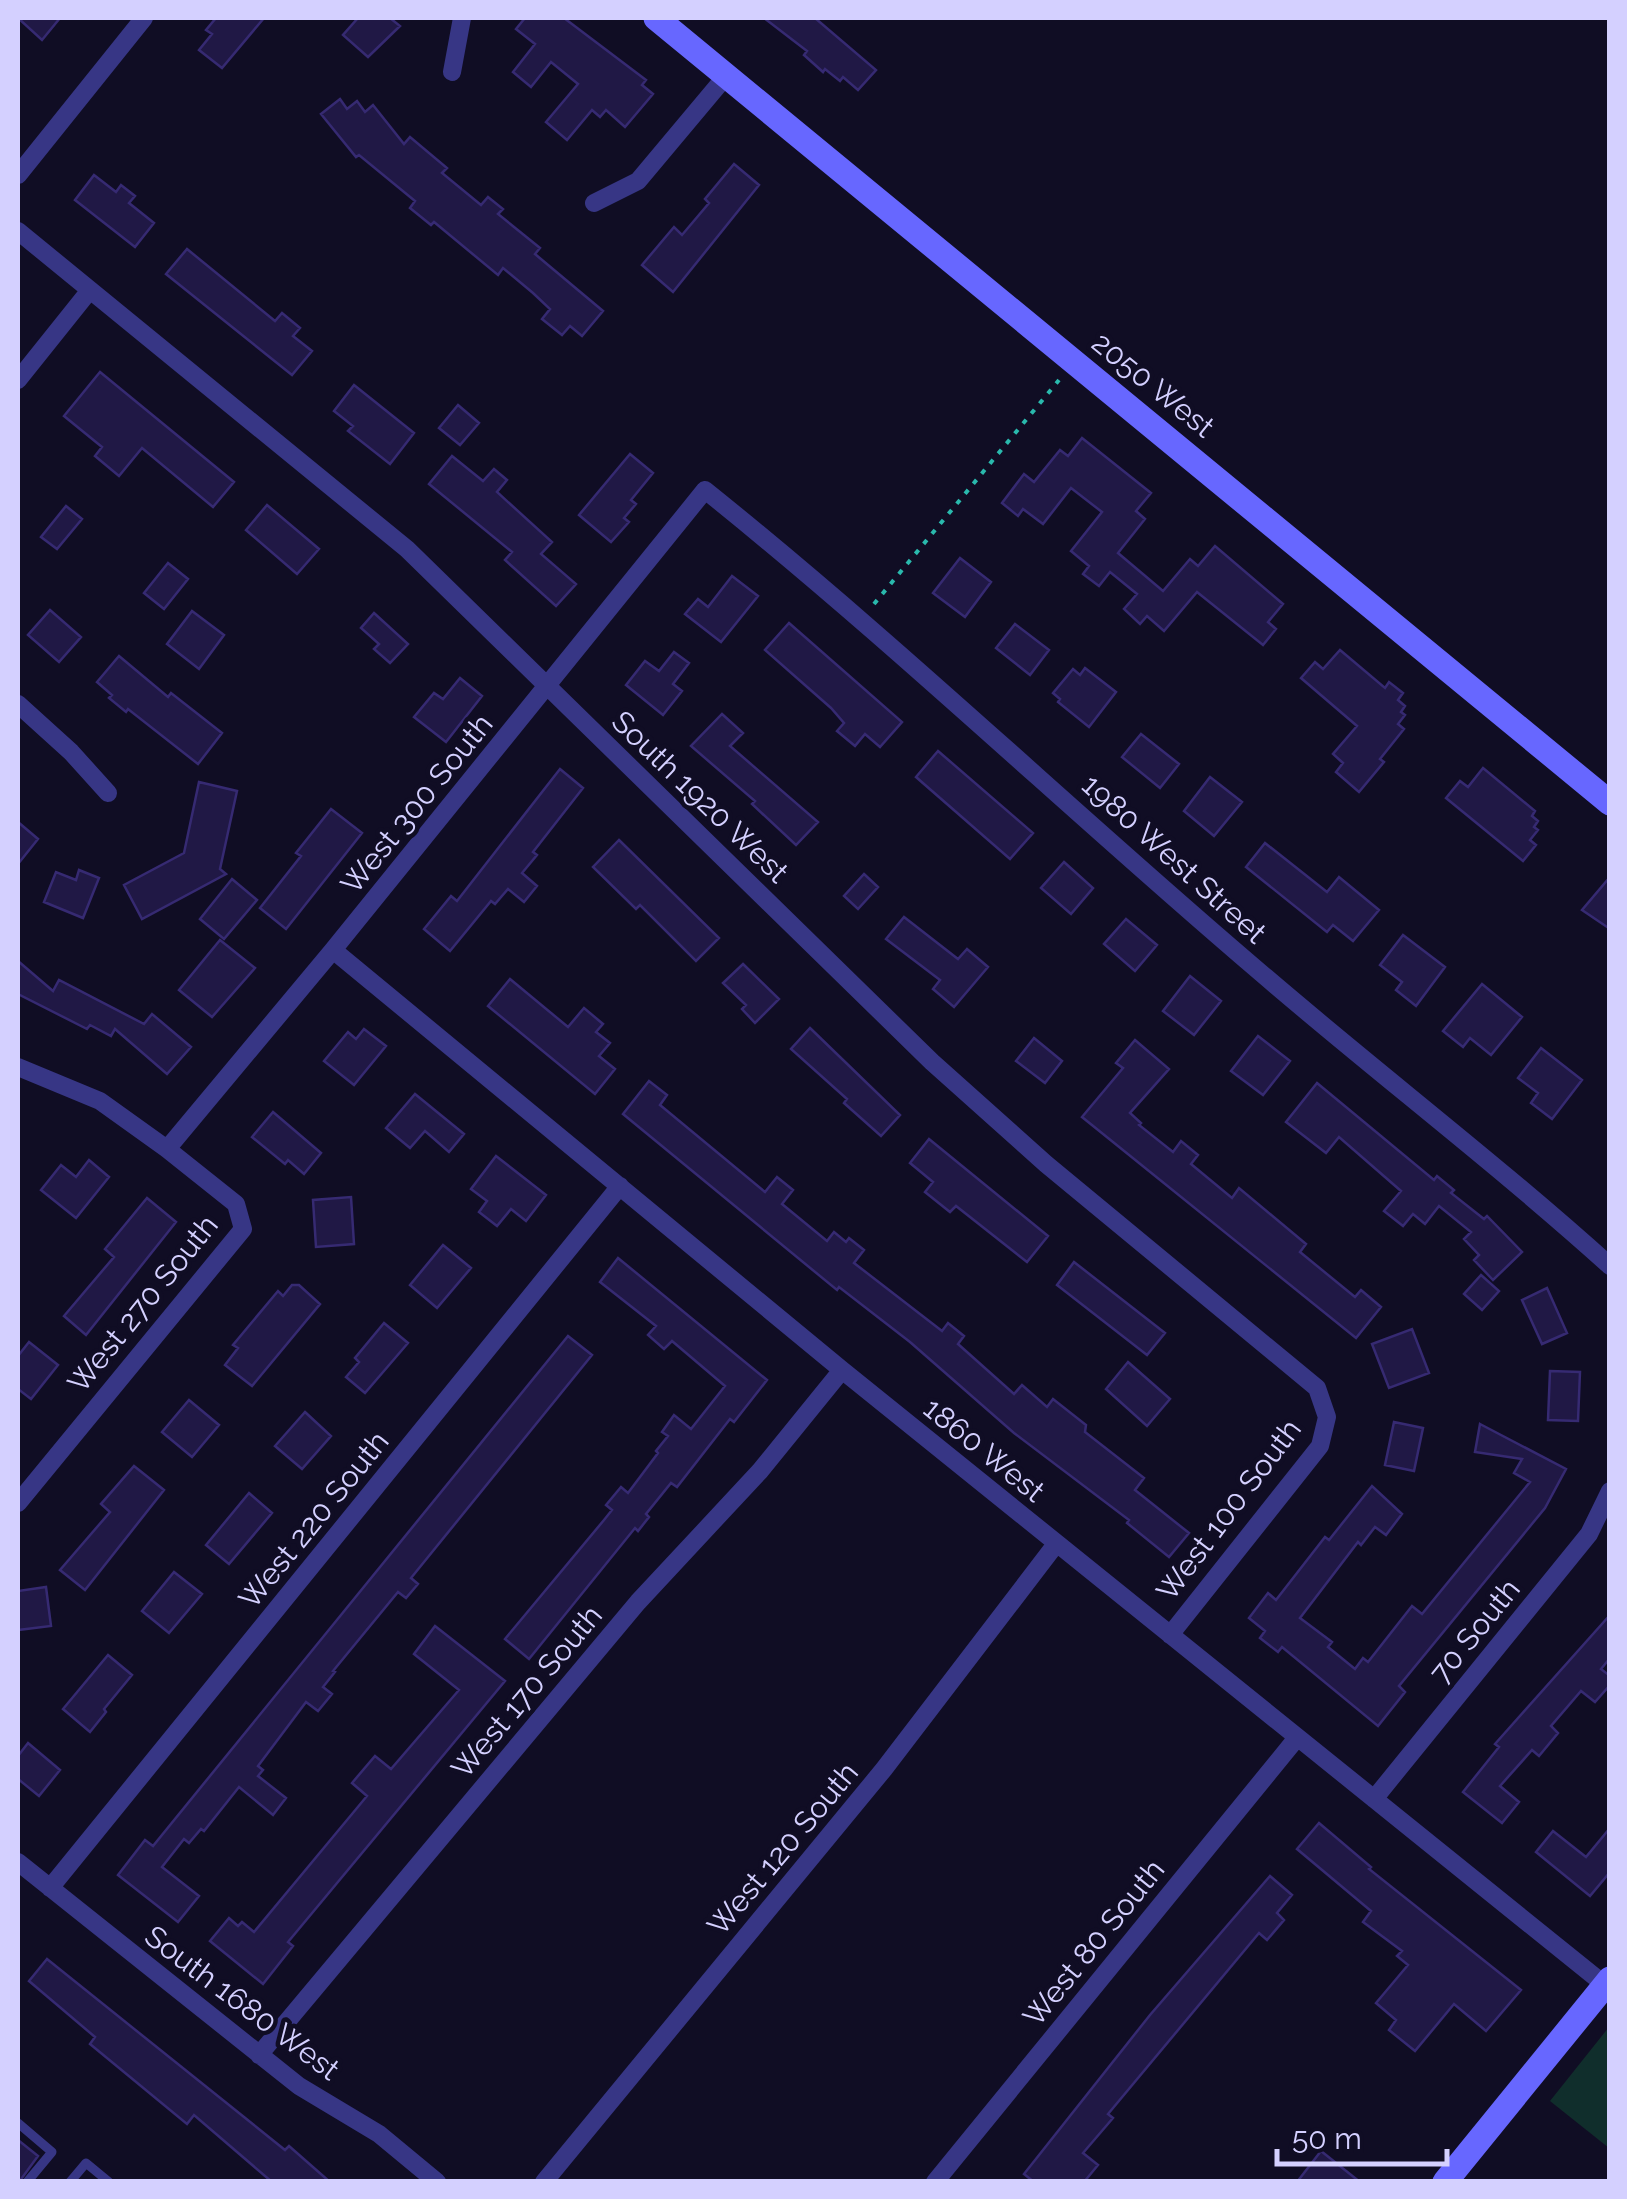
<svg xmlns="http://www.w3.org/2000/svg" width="1627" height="2199" viewBox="0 0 1627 2199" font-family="Raleway,sans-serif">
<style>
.green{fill:#102e2c}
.building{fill:#201845;stroke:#362a72;stroke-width:2.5}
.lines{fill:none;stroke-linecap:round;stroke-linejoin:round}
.path{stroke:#2ab9ad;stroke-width:4;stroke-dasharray:5 8;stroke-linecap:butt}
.lane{stroke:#373685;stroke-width:9}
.street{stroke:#373685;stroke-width:18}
.secondary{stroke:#6767ff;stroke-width:25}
.labels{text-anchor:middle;stroke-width:9;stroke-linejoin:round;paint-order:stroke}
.street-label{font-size:30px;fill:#d4d0ff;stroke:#100d24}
</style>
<rect width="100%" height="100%" fill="#100d24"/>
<!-- green -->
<path class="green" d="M1609 2027V2148L1550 2101Z"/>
<!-- building -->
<path class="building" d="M18 18H60L42 40Z
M216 18H264L222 68 199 50 212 34 206 30Z
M358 18H390L400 26 368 57 343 35Z
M525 18H564L646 80 642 85 653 94 625 127 606 110 600 117 592 110 567 140 546 122 578 84 551 62 531 87 513 72 535 44 516 29Z
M764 18H815L876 70 858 90 843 77 840 81 825 69 823 72 804 55 807 51Z
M340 99 347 109 357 101 365 112 373 105 404 144 410 137 447 168 442 173 481 205 488 197 503 209 498 214 540 248 535 254 603 311 582 336 570 326 562 335 542 319 550 309 533 293 503 268 498 275 434 222 431 225 410 208 415 201 359 155 356 157 321 114Z
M734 164 759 185 673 292 642 265 674 227 682 235 709 203 705 199Z
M94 175 116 192 121 185 135 196 129 203 154 223 135 247 75 200Z
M187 249 275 321 282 313 300 328 293 336 312 351 292 375 166 274Z
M100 372 234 482 213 507 142 448 119 476 95 456 102 447 64 416Z
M354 385 414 433 390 464 348 431 353 426 334 411Z
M458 405 479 423 460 445 439 428Z
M1082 438 1151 493 1136 511 1145 519 1118 553 1163 591 1190 559 1198 566 1215 546 1283 604 1268 622 1276 629 1263 645 1197 592 1164 631 1147 616 1140 624 1124 609 1137 594 1110 572 1099 586 1083 574 1089 566 1071 551 1102 512 1071 488 1043 524 1023 509 1018 516 1002 503 1024 474 1034 482 1060 450 1068 456Z
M630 454 653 473 631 500 636 504 624 518 629 522 611 542 579 515Z
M452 456 483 481 494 469 507 480 497 492 552 542 541 554 576 584 556 606 505 560 512 552 429 484Z
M267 505 319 549 297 574 246 530Z
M66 506 82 519 57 549 41 537Z
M960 558 991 582 965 617 933 593Z
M168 563 188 579 164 609 144 593Z
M732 576 758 596 721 642 685 614 698 599 708 607Z
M50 610 81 637 59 662 28 635Z
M192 611 224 635 199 669 167 644Z
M374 613 408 644 390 663 374 649 379 644 361 628Z
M789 623 902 722 880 747 865 734 855 746 837 731 844 723 831 708 765 650Z
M1015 624 1049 650 1030 675 996 648Z
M1340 650 1385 688 1389 682 1403 693 1398 700 1405 706 1401 712 1405 715 1398 724 1404 729 1380 759 1384 762 1359 792 1336 772 1343 763 1333 754 1357 726 1301 678 1315 662 1323 669Z
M674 652 689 663 673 684 682 691 663 715 626 685 645 661 659 671Z
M119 656 168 697 171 693 222 733 198 764 128 709 126 712 109 698 112 695 97 682Z
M1085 668 1116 692 1089 727 1058 702 1060 699 1053 693 1073 669 1080 675Z
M460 678 482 696 446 742 414 717 434 693 443 699Z
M722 714 743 733 730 746 818 822 796 845 752 804 755 801 691 746Z
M1141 734 1179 764 1160 788 1122 757Z
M938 751 1033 833 1010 859 916 777Z
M1483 768 1535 811 1532 816 1538 821 1534 827 1538 830 1530 840 1536 845 1523 861 1446 798 1460 781 1468 787Z
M560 769 583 788 533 852 537 855 522 873 537 886 524 902 508 889 495 904 491 901 450 951 424 929 451 896 457 901Z
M1210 777 1242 802 1214 836 1184 811Z
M199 782 237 791 220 869 226 874 142 919 124 885 184 853Z
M331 809 362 833 286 929 260 908 301 856 296 853Z
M18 822 38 839 18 864Z
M619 840 719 938 696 961 640 905 636 909 593 867Z
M1265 843 1327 892 1339 877 1379 910 1353 941 1333 925 1327 932 1246 867Z
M1064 862 1093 888 1071 914 1041 888Z
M79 870 99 878 83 918 44 902 56 872 76 880Z
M864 874 878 887 858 909 844 896Z
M1610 877V929L1582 910Z
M232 879 257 900 224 939 200 919Z
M904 917 958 959 967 949 988 967 954 1007 933 989 940 980 886 939Z
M1126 919 1157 945 1135 971 1104 944Z
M1403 935 1445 967 1416 1006 1396 990 1402 982 1380 965Z
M220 940 255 968 212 1017 179 990Z
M18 961 53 991 59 980 144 1024 152 1014 191 1047 167 1074 115 1029 111 1036 90 1025 87 1029 18 994Z
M743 964 779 999 755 1023 742 1009 746 1005 723 983Z
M1190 976 1221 1001 1194 1035 1163 1011Z
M510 979 568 1027 584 1008 603 1024 596 1032 610 1043 599 1056 615 1069 595 1094 488 1006Z
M1482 984 1522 1017 1491 1055 1470 1038 1463 1047 1443 1031Z
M810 1028 900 1115 881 1136 844 1103 847 1099 791 1049Z
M364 1029 386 1046 354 1085 324 1061 348 1032 356 1039Z
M1258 1036 1290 1061 1263 1095 1231 1071Z
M1034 1038 1062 1061 1045 1083 1016 1061Z
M1135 1040 1169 1069 1130 1113 1141 1123 1139 1125 1173 1152 1181 1141 1198 1155 1191 1164 1232 1198 1239 1188 1306 1244 1300 1252 1355 1297 1361 1290 1381 1307 1356 1338 1082 1117 1123 1068 1116 1063Z
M1541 1048 1582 1080 1552 1119 1531 1103 1538 1093 1518 1078Z
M649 1081 667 1095 660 1105 765 1192 777 1177 793 1190 782 1204 827 1241 834 1232 846 1242 849 1238 864 1250 854 1263 942 1331 948 1323 964 1336 958 1344 1014 1394 1022 1385 1047 1407 1053 1399 1086 1425 1085 1432 1144 1478 1135 1490 1189 1533 1169 1557 1127 1523 1129 1520 1014 1433 910 1342 839 1287 837 1290 623 1114Z
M1317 1083 1434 1180 1437 1176 1454 1190 1451 1193 1484 1219 1487 1216 1522 1252 1493 1280 1474 1260 1479 1255 1464 1239 1471 1232 1439 1206 1425 1224 1413 1214 1403 1226 1384 1211 1401 1191 1339 1137 1326 1153 1286 1122Z
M415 1094 464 1134 449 1152 425 1131 410 1148 386 1128Z
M273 1112 321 1153 304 1174 288 1160 285 1164 252 1137Z
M929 1139 1048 1236 1027 1262 956 1206 950 1212 925 1192 933 1182 910 1163Z
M496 1156 546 1195 526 1221 511 1209 497 1226 479 1212 487 1201 471 1189Z
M89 1160 109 1177 76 1218 41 1190 61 1165 76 1177Z
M351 1197 354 1244 316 1247 313 1200Z
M147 1198 176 1222 86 1335 64 1316 114 1257 105 1249Z
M443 1245 471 1268 437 1308 410 1285Z
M618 1258 767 1380 734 1422 730 1419 677 1487 671 1483 646 1514 649 1517 638 1531 635 1528 529 1659 505 1639 604 1520 612 1510 606 1505 621 1487 628 1493 658 1453 656 1451 668 1436 662 1432 674 1415 691 1429 725 1386 672 1341 664 1349 648 1335 656 1326 600 1282Z
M1074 1262 1165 1333 1147 1355 1057 1285Z
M1481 1275 1499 1291 1482 1310 1464 1294Z
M292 1285H299L320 1304 252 1386 225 1365 238 1348 233 1345 278 1291 283 1296Z
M1547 1288 1567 1333 1542 1344 1522 1300Z
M384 1323 408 1343 365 1393 346 1377 359 1362 355 1358Z
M1412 1329 1429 1373 1389 1388 1372 1344Z
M568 1336 592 1355 411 1578 418 1584 406 1598 398 1592 333 1671 335 1672 323 1687 332 1694 318 1711 306 1702 258 1766 263 1770 258 1776 286 1798 273 1815 239 1787 204 1831 201 1829 189 1843 184 1839 162 1867 199 1896 178 1922 118 1875 145 1840 153 1846Z
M29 1342 58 1365 31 1399 18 1389V1356Z
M1128 1362 1170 1399 1147 1426 1106 1389Z
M1550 1371 1580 1372 1578 1421 1548 1420Z
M189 1400 219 1425 192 1457 162 1432Z
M305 1412 331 1436 302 1469 275 1446Z
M1394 1422 1423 1428 1414 1471 1385 1465Z
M1480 1424 1566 1469 1545 1508 1399 1686 1405 1692 1378 1726 1282 1647 1278 1652 1260 1638 1265 1631 1249 1618 1268 1593 1276 1600 1325 1537 1329 1540 1372 1486 1402 1514 1386 1535 1375 1527 1361 1545 1358 1542 1300 1618 1332 1642 1328 1647 1355 1669 1363 1658 1368 1662 1412 1606 1422 1614 1530 1482 1514 1473 1522 1459 1475 1452Z
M134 1466 164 1490 85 1590 60 1570 110 1512 101 1504Z
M249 1493 272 1513 229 1564 206 1545Z
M174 1572 202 1594 169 1633 142 1611Z
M46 1587 51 1626 18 1630V1591Z
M1610 1615V1658L1601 1669 1610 1676V1685L1595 1702 1581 1691 1551 1726 1558 1733 1539 1756 1532 1750 1500 1786 1519 1802 1502 1823 1463 1792 1499 1747 1495 1744Z
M435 1626 505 1681 288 1942 293 1946 263 1984 210 1941 229 1918 238 1926 242 1922 254 1932 367 1796 352 1783 375 1756 391 1769 459 1690 414 1654Z
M108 1655 132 1675 104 1709 106 1712 90 1732 63 1709Z
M28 1743 60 1770 39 1796 18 1779V1756Z
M1319 1823 1371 1867 1369 1869 1521 1990 1486 2031 1454 2004 1415 2051 1389 2030 1396 2020 1376 2003 1408 1965 1397 1956 1402 1951 1363 1922 1371 1911 1297 1849Z
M1610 1828V1872L1590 1896 1536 1852 1553 1831 1586 1857Z
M1270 1876 1292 1895 1277 1913 1284 1920 1267 1940 1259 1933 1108 2114 1113 2118 1083 2153 1098 2165 1084 2182H1034L1024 2174 1150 2015Z
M47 1959 285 2150 289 2146 330 2182H272L194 2115 187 2124 90 2044 95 2037 29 1981Z
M18 2140 38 2156 19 2182H18Z
M1321 2151 1360 2182H1297Z"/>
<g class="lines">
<!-- path -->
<path class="path" d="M874 604 1059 380"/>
<!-- lane -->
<path class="lane" d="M18 2123 52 2152 27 2182
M70 2182 86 2163 109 2182"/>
<!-- street -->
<path class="street" d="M452 72 462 18
M18 175 144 18
M594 203 638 181 726 76
M18 231 407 549 932 1062 1046 1164 1317 1388 1327 1417 1320 1446 1170 1635
M18 380 90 290
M18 704 71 752 108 793
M333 950 842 1370 1605 1985
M18 1067 100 1101 167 1149 236 1204 243 1229 18 1503
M167 1149 333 950 705 490C897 644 1074 814 1261 973 1376 1072 1497 1164 1610 1266
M1374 1799 1589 1534 1610 1491
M18 1862 299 2086 379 2134 437 2182
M50 1888 620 1186
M259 2055 638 1602 760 1471 842 1370
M544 2182 884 1769 1056 1544
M935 2182 1296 1739"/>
<!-- secondary -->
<path class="secondary" d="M656 18 1610 803
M1445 2182 1610 1979"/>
</g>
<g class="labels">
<!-- street labels -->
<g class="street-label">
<text transform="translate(1153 385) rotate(39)" y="10">2050 West</text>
<text transform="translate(700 797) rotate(44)" y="10">South 1920 West</text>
<text transform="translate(417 804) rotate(-51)" y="10">West 300 South</text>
<text transform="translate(1174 859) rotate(42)" y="10">1980 West Street</text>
<text transform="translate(143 1304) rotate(-51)" y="10">West 270 South</text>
<text transform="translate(984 1450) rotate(39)" y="10">1860 West</text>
<text transform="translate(1229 1510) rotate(-53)" y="10">West 100 South</text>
<text transform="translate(314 1520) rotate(-51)" y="10">West 220 South</text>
<text transform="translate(1475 1631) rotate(-51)" y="10">70 South</text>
<text transform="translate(527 1692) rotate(-50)" y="10">West 170 South</text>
<text transform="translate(783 1849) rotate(-50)" y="10">West 120 South</text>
<text transform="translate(1094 1943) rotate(-51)" y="10">West 80 South</text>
<text transform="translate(242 2003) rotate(37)" y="10">South 1680 West</text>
</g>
</g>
<!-- border -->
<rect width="1627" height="2199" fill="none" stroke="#d4d0ff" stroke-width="40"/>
<!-- scale -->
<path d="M1277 2149v15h170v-15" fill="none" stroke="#d4d0ff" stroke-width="5"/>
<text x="1292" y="2149" font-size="30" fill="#d4d0ff" stroke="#100d24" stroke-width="8" paint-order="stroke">50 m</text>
</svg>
